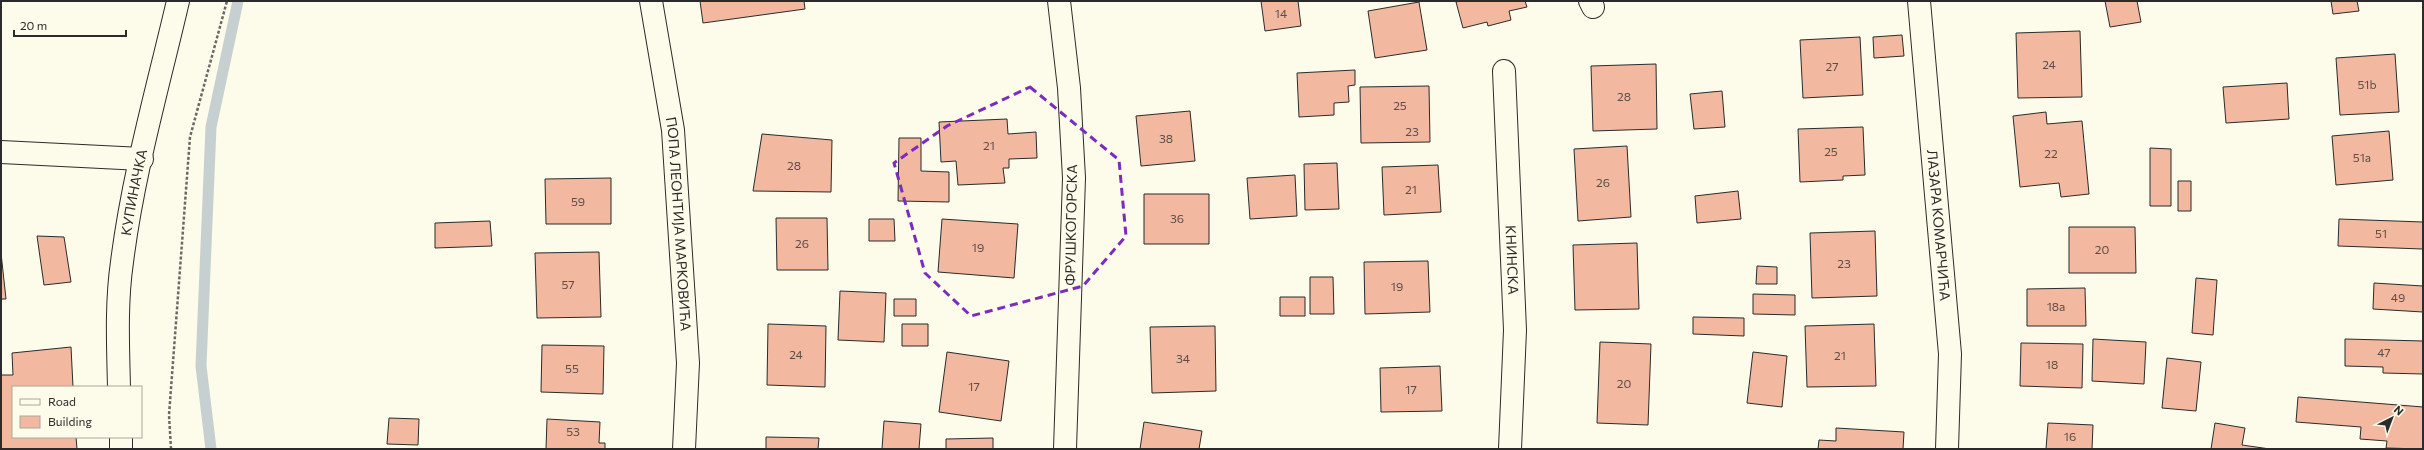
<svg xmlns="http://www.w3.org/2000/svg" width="2424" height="450" viewBox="0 0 2424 450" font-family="Commissioner,sans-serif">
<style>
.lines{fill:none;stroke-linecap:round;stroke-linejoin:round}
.stream{stroke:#c7d0d0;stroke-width:11}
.building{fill:#f2b8a0;stroke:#2b2b2b}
.minor-casing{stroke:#2b2b2b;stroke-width:24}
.path{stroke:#6a6964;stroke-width:2.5;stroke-dasharray:3 2;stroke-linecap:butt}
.minor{stroke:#fdfbea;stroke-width:22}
.marked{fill:none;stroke:#7b2cbf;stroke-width:3;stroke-dasharray:8 5;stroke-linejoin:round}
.labels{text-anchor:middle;stroke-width:3;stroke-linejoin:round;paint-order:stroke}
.number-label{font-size:12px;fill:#5d4e48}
.street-label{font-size:14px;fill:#2b2b2b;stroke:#fdfbea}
</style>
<rect width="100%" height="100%" fill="#fdfbea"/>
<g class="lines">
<!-- stream -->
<path class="stream" d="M211 449 201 366 211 127 238 1"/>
</g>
<!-- building -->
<path class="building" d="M700 1H804L805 9 703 23Z
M1261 1H1298L1301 26 1265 31Z
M1460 1H1525L1527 7 1509 11 1511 20 1488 26 1487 22 1463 28 1456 2Z
M2105 1H2137L2141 22 2110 27Z
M2331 1H2357L2359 11 2333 14Z
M1419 2 1427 50 1375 58 1368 11Z
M2080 31 2082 97 2018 98 2016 33Z
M1902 35 1904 56 1874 58 1873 37Z
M1860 37 1863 95 1803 98 1800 40Z
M2395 54 2399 112 2340 115 2336 58Z
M1656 64 1657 129 1593 131 1591 66Z
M1355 70V85L1348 86 1349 102 1334 103V115L1299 117 1297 73Z
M2287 83 2289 119 2226 123 2223 87Z
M1429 86 1430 142 1361 143 1360 87Z
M1722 91 1725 127 1694 129 1690 94Z
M1190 111 1195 161 1141 166 1136 116Z
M2046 112 2047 124 2082 121 2089 194 2061 197 2059 183 2020 187 2013 116Z
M1007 119 1008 134 1036 132 1037 158 1009 159V168H1003L1005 183 958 185 956 161 941 162 939 122Z
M1863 127 1865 175 1843 176V180L1800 182 1798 129Z
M2389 131 2393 180 2336 185 2332 136Z
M762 134 832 140 831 192 753 191Z
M899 138H921V171L949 172V202L898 201Z
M1627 146 1631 217 1578 221 1574 149Z
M2150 148 2171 149V206H2150Z
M1337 163 1339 209 1305 210 1304 164Z
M1438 165 1441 212 1384 215 1382 167Z
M1295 175 1297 216 1250 219 1247 178Z
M611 178V224H546L545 179Z
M2178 181H2191V211H2178Z
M1738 191 1741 219 1697 223 1695 196Z
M1144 194H1209V244H1144Z
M776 218H827L828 270H777Z
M869 219H894L895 241H869Z
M942 219 1018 224 1014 278 938 272Z
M2339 219 2423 222V249L2338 246Z
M490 221 492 246 435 248V223Z
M2069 227H2135L2136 273H2069Z
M1875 231 1877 296 1812 298 1810 233Z
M37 236 64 237 71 282 44 285Z
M1637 243 1639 309 1575 310 1573 245Z
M599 252 601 317 537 318 535 253Z
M1 253 6 299H1Z
M1428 261 1430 312 1365 314 1364 262Z
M1757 266 1777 267V284H1756Z
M1310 277H1333L1334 314H1310Z
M2196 278 2217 280 2213 335 2192 333Z
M2374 283 2423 286V312L2373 309Z
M2085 288 2086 326H2027V289Z
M840 291 886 293 884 342 838 340Z
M1753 294 1795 295V315L1753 314Z
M1280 297H1305V316H1280Z
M894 299H916V316H894Z
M1693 317 1744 318V336L1693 334Z
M768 324 826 326 825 387 767 385Z
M902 324H928V346H902Z
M1874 324 1876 386 1807 387 1805 326Z
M1215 326 1216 391 1152 393 1150 327Z
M2093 339 2146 342 2144 384 2092 381Z
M2345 339 2423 341V374L2383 373V367L2345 366Z
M1600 342 1651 344 1648 425 1597 423Z
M2021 343 2083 344 2082 388 2020 386Z
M542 345 604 346 603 394 541 392Z
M71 347 73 387H13V437H76L77 449H1V375H13L12 353Z
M947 352 1009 361 1001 421 939 412Z
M1753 352 1787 356 1782 407 1747 403Z
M2167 358 2201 362 2196 411 2162 408Z
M1440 366 1442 411 1381 412 1380 368Z
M2298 397 2423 407V449L2386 448 2387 441 2360 439 2361 427 2296 422Z
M389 418 419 419 418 445 387 444Z
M547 419 600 422 599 443H605V449H546Z
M884 421 921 424 919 449H882Z
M1144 422 1202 431 1199 449H1140Z
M2048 423 2093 425 2092 449H2046Z
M2215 423 2245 428 2242 445 2270 449H2211Z
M1836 428 1904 432 1903 449H1818L1819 440 1836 441Z
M766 437 819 438 818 449H766Z
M993 438V449H946V439Z"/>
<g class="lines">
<defs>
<g id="minor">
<path id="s1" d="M651 1 673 130 688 363 684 449"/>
<path d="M1059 1 1069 88 1074 178 1065 449"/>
<path d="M1590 1 1593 7"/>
<path id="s2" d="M1919 1 1950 354 1947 449"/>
<path id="s3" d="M1504 71 1515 330 1510 449"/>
<path d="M1 152 142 159"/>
<path id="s4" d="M119 387C118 346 116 303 122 262 133 174 158 87 178 1"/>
<path d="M121 437V449"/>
</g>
</defs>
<!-- minor casing -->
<use href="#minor" class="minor-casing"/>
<!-- path -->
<path class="path" d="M171 449 169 415 190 137 227 1"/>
<!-- minor -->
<use href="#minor" class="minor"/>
</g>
<!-- marked area -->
<path class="marked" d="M1030 87 1119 160 1126 236 1083 286 971 316 925 273 894 163 947 126Z"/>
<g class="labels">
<!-- number labels -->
<g class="number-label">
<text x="1281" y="18">14</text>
<text x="2049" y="69">24</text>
<text x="1832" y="71">27</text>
<text x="2367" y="89">51b</text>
<text x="1624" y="101">28</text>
<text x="1400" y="110">25</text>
<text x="1412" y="136">23</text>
<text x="1166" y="143">38</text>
<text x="989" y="150">21</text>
<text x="1831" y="156">25</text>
<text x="2051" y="158">22</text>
<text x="2362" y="162">51a</text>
<text x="794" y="170">28</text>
<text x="1603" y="187">26</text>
<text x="1411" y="194">21</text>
<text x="578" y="206">59</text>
<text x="1177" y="223">36</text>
<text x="2381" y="238">51</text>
<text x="802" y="248">26</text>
<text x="978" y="252">19</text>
<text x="2102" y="254">20</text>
<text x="1844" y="268">23</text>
<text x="568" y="289">57</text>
<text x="1397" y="291">19</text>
<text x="2398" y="302">49</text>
<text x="2056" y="311">18a</text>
<text x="2384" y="357">47</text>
<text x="796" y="359">24</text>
<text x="1840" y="360">21</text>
<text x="1183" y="363">34</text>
<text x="2052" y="369">18</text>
<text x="572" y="373">55</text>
<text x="1624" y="388">20</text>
<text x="974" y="391">17</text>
<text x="1411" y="394">17</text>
<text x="573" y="436">53</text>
<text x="2070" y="441">16</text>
</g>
<!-- street labels -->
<g class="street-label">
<text dy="5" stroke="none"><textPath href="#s4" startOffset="196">КУПИНАЧКА</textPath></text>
<text dy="5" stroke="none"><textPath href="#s1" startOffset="225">ПОПА ЛЕОНТИЈА МАРКОВИЋА</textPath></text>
<text transform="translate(1071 225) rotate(-89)" y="5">ФРУШКОГОРСКА</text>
<text dy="5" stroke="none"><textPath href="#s2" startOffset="225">ЛАЗАРА КОМАРЧИЋА</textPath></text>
<text dy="5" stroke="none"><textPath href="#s3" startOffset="189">КНИНСКА</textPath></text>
</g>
</g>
<!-- border -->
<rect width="2424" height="450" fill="none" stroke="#2b2b2b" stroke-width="4"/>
<!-- legend -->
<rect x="12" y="386" width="130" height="52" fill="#fdfbea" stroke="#a9a89e"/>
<rect x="20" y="399" width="20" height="6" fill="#fdfbea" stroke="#a9a89e"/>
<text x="48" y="406" font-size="12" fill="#2b2b2b">Road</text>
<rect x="20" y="416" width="20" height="12" fill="#f2b8a0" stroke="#a9a89e"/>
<text x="48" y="426" font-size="12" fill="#2b2b2b">Building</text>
<!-- north arrow -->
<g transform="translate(2392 418) rotate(42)" stroke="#fdfbea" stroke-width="3" paint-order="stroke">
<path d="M0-3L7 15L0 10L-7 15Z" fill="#2b2b2b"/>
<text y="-6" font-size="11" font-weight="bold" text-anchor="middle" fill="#2b2b2b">N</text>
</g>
<!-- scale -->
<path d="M14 30v6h112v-6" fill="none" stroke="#2b2b2b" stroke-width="2"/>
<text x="20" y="30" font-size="12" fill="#2b2b2b" stroke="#fdfbea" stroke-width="3" paint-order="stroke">20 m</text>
</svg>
